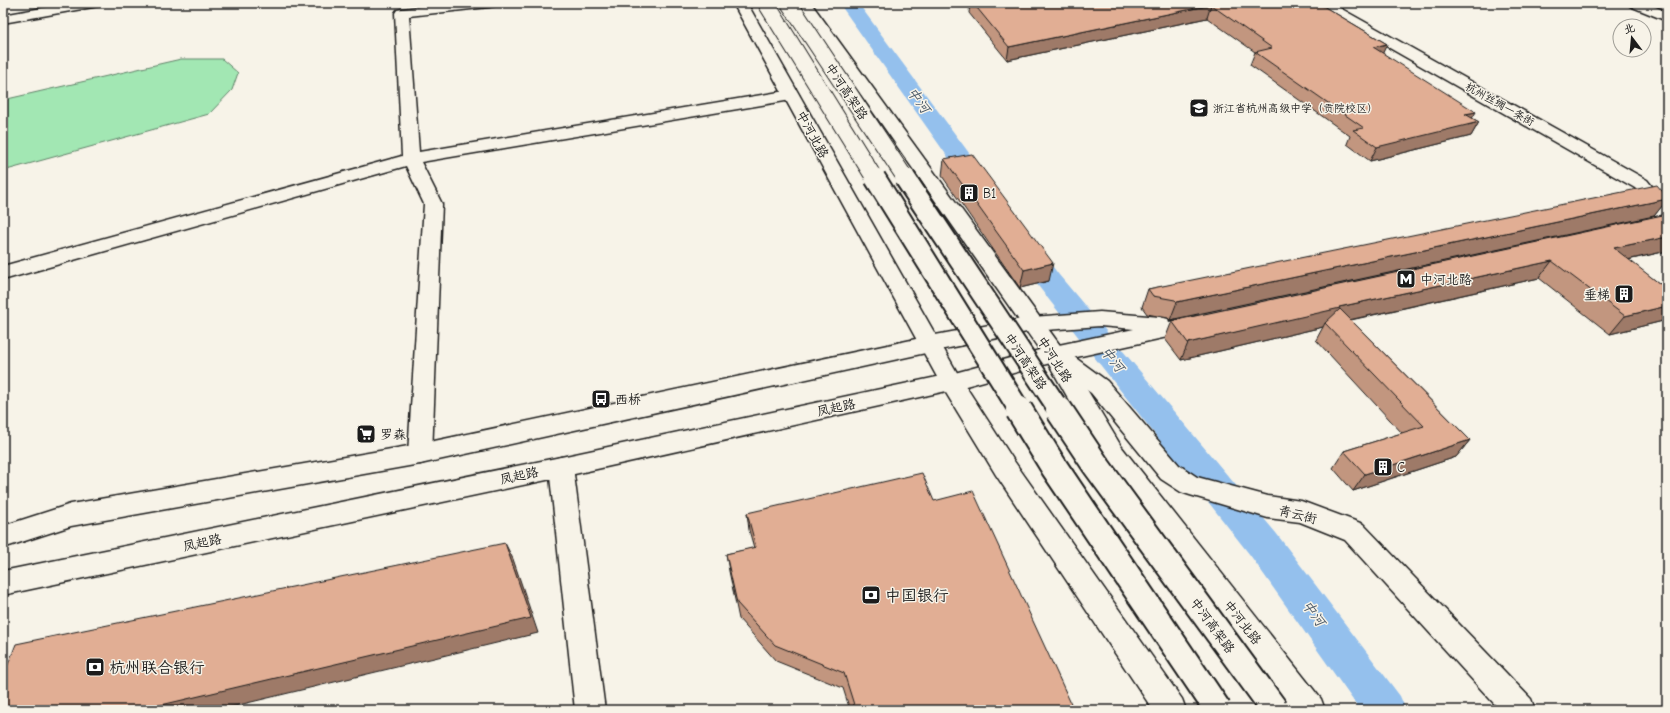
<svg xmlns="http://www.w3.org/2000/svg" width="1670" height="713" viewBox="0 0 1670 713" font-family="'Comic Neue','LXGW WenKai TC',sans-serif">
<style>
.green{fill:#a2e7b3;stroke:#5f8268}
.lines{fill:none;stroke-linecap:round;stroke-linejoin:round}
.canal{fill:#94c0ed;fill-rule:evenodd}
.street-casing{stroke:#1c1c1c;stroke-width:3}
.secondary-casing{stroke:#1c1c1c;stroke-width:3}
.primary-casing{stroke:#1c1c1c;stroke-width:3}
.street{fill:#f7f3e8;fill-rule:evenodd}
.secondary{fill:#f7f3e8;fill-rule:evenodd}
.primary{fill:#f7f3e8;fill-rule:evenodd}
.highway-bridge-far2-casing{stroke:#1c1c1c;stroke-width:18;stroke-linecap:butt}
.highway-bridge-far1-casing{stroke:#1c1c1c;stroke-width:24;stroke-linecap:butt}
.highway-bridge-casing{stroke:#1c1c1c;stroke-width:30;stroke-linecap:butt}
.highway-bridge-far2{stroke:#f7f3e8;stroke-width:16}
.highway-bridge-far1{stroke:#f7f3e8;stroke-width:20}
.highway-bridge{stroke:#f7f3e8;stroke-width:26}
.wall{fill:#c2967f;stroke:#1c1c1c}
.shaded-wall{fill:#9e7a68;stroke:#1c1c1c}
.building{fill:#e1ae94;stroke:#1c1c1c}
.labels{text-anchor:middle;stroke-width:3;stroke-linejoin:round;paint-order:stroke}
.far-street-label{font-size:11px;fill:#1c1c1c;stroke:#f7f3e8}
.far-poi-label{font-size:11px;fill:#1c1c1c;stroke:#f7f3e8;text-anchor:start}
.street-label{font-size:13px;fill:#1c1c1c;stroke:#f7f3e8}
.poi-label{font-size:13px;fill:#1c1c1c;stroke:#f7f3e8;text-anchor:start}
.water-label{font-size:14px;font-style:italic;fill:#465565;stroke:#f7f3e8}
.near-poi-label{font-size:16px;fill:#1c1c1c;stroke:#f7f3e8;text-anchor:start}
</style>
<rect width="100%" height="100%" fill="#f7f3e8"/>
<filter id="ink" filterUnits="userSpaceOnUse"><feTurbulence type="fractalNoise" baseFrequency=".025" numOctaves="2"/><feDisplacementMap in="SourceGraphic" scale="8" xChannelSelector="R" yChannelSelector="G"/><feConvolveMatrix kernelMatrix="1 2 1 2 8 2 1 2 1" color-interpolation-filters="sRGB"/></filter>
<g filter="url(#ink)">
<!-- green -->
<path class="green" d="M181 59H222L238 73 232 90 209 114 3 171V100Z"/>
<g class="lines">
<!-- canal -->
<path class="canal" d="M839 3H858L992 184 995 189 992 194 983 196 974 194Z
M1025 240 1034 242 1059 275 1276 533 1400 696 1406 710H1360L1250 555 1039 287 1012 248 1016 242Z"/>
<defs>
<path id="street" d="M453 3H496L494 6 489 7 409 16 419 152 791 90 797 92 799 95 797 98 791 100 421 162 442 204 432 454 429 461 420 464 411 461 408 454 424 204 406 166 3 280V266L402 156 395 13 397 10 402 9Z
M1314 3H1331L1647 180 1667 205V224L1660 222 1635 188 1316 6Z
M1628 3H1647L1667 12V21L1630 6Z
M1054 346 1062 348 1107 381 1179 465 1197 477 1268 496 1301 501 1363 524 1531 699 1535 710H1500L1345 540 1300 522 1268 518 1190 495 1181 492 1161 479 1091 393 1046 360 1043 354 1046 348Z
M561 457 570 460 573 467 605 710H575L549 467 552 460Z"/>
<path id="secondary" d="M70 3H100L98 6 93 7 3 23V15Z
M1100 312 1160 317 1168 319 1169 322 1199 316 1207 318 1210 323 1207 328 1199 330 1054 362 951 390 561 477 3 595V571L561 457 951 374 1054 346 1134 329 1100 326 1032 331 930 352 420 464 71 526 3 548V526L71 504 420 444 930 336 1032 317Z"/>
<path id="primary" d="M733 3H747L959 376 1014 461 1182 699 1186 710H1153L996 475 943 388Z
M797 3H811L1062 348 1121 446 1321 699 1325 710H1291L1103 460 1046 359Z"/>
</defs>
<!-- street casing -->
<use href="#street" class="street-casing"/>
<!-- secondary casing -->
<use href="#secondary" class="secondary-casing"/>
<!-- primary casing -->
<use href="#primary" class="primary-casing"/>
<!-- street -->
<use href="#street" class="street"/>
<!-- secondary -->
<use href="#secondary" class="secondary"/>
<!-- primary -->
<use href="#primary" class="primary"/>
<defs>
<path id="highway-bridge-far2" d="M766 3 875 179
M789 3 906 179"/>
<path id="highway-bridge-far1" d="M875 178 1020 411
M905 178 1060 411"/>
<path id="highway-bridge" d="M1019 410 1054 467 1218 710
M1059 410 1095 464 1275 710"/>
</defs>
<!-- highway-bridge-far2 casing -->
<use href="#highway-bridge-far2" class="highway-bridge-far2-casing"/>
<!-- highway-bridge-far1 casing -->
<use href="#highway-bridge-far1" class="highway-bridge-far1-casing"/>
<!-- highway-bridge casing -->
<use href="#highway-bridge" class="highway-bridge-casing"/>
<!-- highway-bridge-far2 -->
<use href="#highway-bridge-far2" class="highway-bridge-far2"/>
<!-- highway-bridge-far1 -->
<use href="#highway-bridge-far1" class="highway-bridge-far1"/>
<!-- highway-bridge -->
<use href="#highway-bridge" class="highway-bridge"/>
</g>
<!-- wall -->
<path class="wall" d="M970 3H1318L1387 44 1382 53 1472 118 1479 122 1471 136 1370 161 1347 144 1350 136 1250 65 1255 52 1207 18 1007 60 969 13Z
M944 159 1049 281 1020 288 942 176Z
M1667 194V203L1666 201 1654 216 1170 320 1168 318 1147 314 1142 307 1148 289 1666 195Z
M1667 214V251L1628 260 1660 284 1667 283V320L1610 334 1539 278 1351 320 1470 440 1456 457 1353 491 1333 468 1344 451 1402 433 1316 340 1323 327 1181 360 1165 339 1172 321Z
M934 501 1074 710H850L843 688 776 661 739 619 729 571 726 554 754 548 749 530 747 513Z"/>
<!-- shaded-wall -->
<path class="shaded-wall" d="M1211 5 1207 18 1007 60 1009 47Z
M1387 44 1381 57 1373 47Z
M1476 112 1468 125 1479 122 1471 136 1370 161 1377 147 1465 114Z
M1667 199V200L1654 216 1170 320 1177 302Z
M1667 237V251L1600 266 1614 248Z
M1552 261 1539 278 1331 324 1325 323 1323 327 1181 360 1188 343 1339 307Z
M1053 263 1049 281 1020 288 1024 270Z
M1667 306V320L1610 334 1625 316Z
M1470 440 1456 457 1353 491 1365 474Z
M505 543 513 559 538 633 218 710H140Z"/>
<!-- building -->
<path class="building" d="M973 3H1318L1387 44 1373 47 1476 112 1465 114 1479 122 1377 147 1353 130 1364 128 1255 52 1272 48 1211 5 1009 47Z
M972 154 1053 263 1024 270 944 159Z
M1657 185 1667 197V199L1177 302 1175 300 1153 296 1148 289Z
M1667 214V237L1614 248 1660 284 1667 283V306L1625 316 1552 261 1339 307 1340 308 1188 343 1172 321Z
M1340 309 1470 440 1365 474 1344 451 1424 426 1325 323Z
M922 473 934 501 973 491 1074 710H849L855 708 844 673 775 645 737 603 726 554 756 547 747 513Z
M505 543 531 618 140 710H3V677L16 644Z"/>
</g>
<!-- icons -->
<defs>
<symbol id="school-square" viewBox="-11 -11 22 22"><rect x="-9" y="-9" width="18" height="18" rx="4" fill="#1c1c1c" stroke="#f7f3e8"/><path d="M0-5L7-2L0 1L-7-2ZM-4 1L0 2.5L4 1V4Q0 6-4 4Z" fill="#fff"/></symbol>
<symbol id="building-square" viewBox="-11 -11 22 22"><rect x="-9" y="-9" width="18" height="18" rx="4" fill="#1c1c1c" stroke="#f7f3e8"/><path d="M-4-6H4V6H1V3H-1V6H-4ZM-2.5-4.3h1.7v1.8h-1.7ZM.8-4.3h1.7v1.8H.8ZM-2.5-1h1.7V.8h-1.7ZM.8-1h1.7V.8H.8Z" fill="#fff"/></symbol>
<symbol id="metro-square" viewBox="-11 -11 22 22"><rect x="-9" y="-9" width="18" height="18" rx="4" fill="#1c1c1c" stroke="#f7f3e8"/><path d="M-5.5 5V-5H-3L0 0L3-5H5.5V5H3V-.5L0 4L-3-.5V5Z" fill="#fff"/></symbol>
<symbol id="bus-square" viewBox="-11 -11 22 22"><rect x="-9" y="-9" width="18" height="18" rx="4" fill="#1c1c1c" stroke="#f7f3e8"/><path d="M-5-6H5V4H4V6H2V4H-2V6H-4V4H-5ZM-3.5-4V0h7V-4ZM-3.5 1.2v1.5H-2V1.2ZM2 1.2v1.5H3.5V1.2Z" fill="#fff"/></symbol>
<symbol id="supermarket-square" viewBox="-11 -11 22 22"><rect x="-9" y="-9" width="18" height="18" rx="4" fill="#1c1c1c" stroke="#f7f3e8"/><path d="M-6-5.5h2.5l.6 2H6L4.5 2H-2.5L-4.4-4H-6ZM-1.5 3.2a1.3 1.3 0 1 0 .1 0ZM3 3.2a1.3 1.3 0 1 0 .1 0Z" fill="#fff"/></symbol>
<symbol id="bank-square" viewBox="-11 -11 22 22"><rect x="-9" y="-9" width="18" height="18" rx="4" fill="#1c1c1c" stroke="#f7f3e8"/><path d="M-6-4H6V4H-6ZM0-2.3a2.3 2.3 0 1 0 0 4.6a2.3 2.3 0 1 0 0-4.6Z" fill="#fff"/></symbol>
</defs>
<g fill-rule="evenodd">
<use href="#school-square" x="1188" y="97" width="22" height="22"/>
<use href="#building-square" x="958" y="182" width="22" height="22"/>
<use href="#metro-square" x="1395" y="268" width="22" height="22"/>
<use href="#building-square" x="1613" y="283" width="22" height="22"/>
<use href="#bus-square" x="590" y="388" width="22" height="22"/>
<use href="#supermarket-square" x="355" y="423" width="22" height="22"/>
<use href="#building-square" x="1372" y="456" width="22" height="22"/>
<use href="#bank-square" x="860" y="584" width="22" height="22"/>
<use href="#bank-square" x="84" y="656" width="22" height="22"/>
</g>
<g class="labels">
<!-- far-street labels -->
<g class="far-street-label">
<text transform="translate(1500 104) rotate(29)" y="4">杭州丝绸一条街</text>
</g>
<!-- far-poi labels -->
<g class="far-poi-label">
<text x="1213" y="112">浙江省杭州高级中学（贡院校区）</text>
</g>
<!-- street labels -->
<g class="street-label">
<text transform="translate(847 91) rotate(56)" y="5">中河高架路</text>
<text transform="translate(813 134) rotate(61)" y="5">中河北路</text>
<text transform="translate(1055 359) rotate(57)" y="5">中河北路</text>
<text transform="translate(1026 361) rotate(56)" y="5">中河高架路</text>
<text transform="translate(836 407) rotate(-12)" y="5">凤起路</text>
<text transform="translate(519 475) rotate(-12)" y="5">凤起路</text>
<text transform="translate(1298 514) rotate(14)" y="5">青云街</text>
<text transform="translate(202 542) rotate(-12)" y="5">凤起路</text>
<text transform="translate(1243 622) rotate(52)" y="5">中河北路</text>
<text transform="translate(1213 625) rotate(54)" y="5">中河高架路</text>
</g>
<!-- poi labels -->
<g class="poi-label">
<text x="983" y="198">B1</text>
<text x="1420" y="284">中河北路</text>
<text x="1610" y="299" text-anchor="end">垂梯</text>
<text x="615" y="404">西桥</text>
<text x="380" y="439">罗森</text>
<text x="1397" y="472">C</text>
</g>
<!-- water labels -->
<g class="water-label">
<text transform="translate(919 100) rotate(54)" y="5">中河</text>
<text transform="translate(1113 359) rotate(51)" y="5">中河</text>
<text transform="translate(1314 613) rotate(54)" y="5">中河</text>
</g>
<!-- near-poi labels -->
<g class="near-poi-label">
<text x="885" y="601">中国银行</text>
<text x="109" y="673">杭州联合银行</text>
</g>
</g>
<!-- margin -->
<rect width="1670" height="713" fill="none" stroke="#f7f3e8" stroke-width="16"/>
<rect x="8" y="8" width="1654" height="697" fill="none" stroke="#1c1c1c" stroke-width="1.5" filter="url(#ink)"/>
<!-- north arrow -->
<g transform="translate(1632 38) rotate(344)"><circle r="19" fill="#f7f3e8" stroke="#9f9d96"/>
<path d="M0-3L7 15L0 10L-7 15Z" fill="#1c1c1c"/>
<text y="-6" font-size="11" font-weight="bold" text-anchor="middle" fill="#1c1c1c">北</text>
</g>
</svg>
